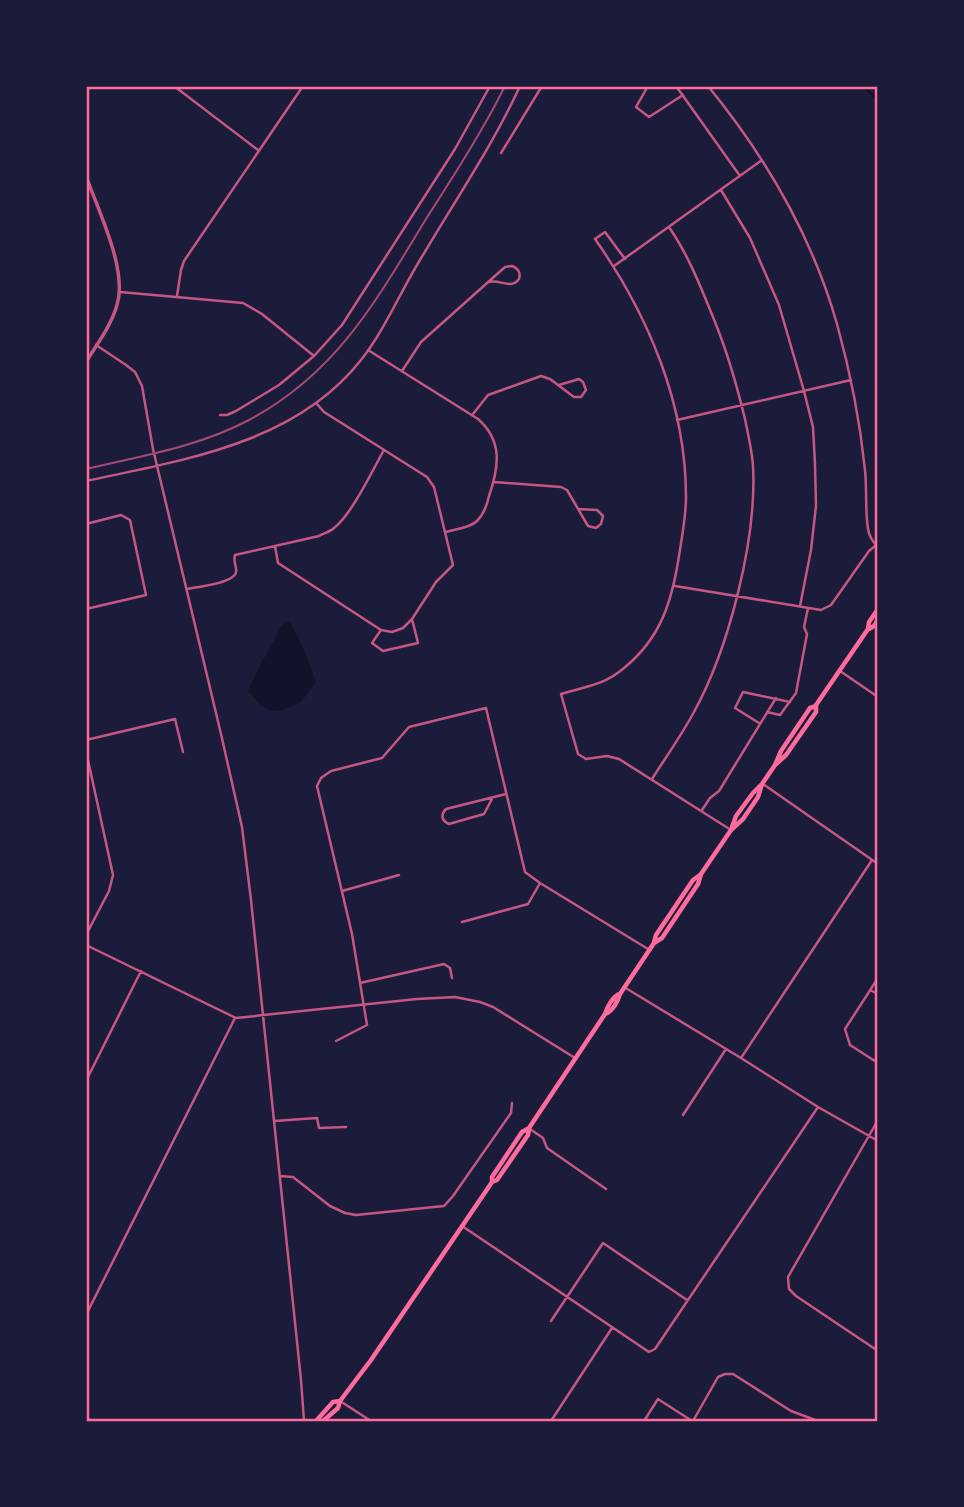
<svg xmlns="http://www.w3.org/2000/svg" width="964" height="1507" viewBox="0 0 964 1507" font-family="Figtree,sans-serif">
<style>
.water{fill:#12122b}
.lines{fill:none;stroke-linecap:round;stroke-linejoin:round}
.stream{stroke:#12122b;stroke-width:2}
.minor{stroke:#c65784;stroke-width:2.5}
.tertiary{stroke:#c65784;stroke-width:3.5}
.secondary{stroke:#ff6b9d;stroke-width:4.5}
.tram{stroke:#a44b75;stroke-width:2}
.neatline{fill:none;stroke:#ff6b9d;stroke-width:2.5}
</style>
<rect width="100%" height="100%" fill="#1b1b3a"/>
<!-- water -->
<path class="water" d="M290 622 305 652 316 682 301 702 280 711 271 710 261 706 248 691 263 659 265 657 282 625Z"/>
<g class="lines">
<!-- stream -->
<path class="stream" d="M863 86 878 100"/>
<!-- minor -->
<path class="minor" d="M174 86 258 150
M648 86 636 107 649 117 683 95
M676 86 740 176
M708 86C765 156 812 236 837 324 850 371 860 421 865 470 867 489 865 510 868 529 869 536 873 542 878 547
M501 153 542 86
M721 190 750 238 779 305 804 391 813 427 815 464 816 506 811 550 800 606
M86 229 87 228
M625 259 605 232 595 239C648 314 686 404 686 497 686 517 682 536 679 556 672 601 661 638 624 668 603 686 586 686 561 694L578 754 586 759 607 756 619 759 731 830
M614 266 762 160
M120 292 243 303 262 314 314 356
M177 296 181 270 184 261 303 86
M96 345 126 365 135 372 142 386 153 449 221 734 242 827 251 900 301 1380 304 1421
M368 350 478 419C503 441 499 467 489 496 487 505 484 514 477 521 470 528 456 529 446 532
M402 371 421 342 505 267 512 266C518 268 521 273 519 279 511 290 501 279 488 282
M473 414 488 395 541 376 550 379 574 397H581L586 390 583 382 579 379 559 385
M220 415H227L236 411 279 385 314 356 342 325 455 149 490 86
M677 420 851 380
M86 481C183 460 295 444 361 360 386 328 401 290 423 255 456 199 493 145 520 86
M494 482 561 487 567 490 588 526 596 528 601 524 603 516 597 510 578 509
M86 524 121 515 130 520 146 595 86 609
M275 546 278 563 381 630 392 632 403 628 412 619 436 582 453 565 434 487 427 477 324 412 317 404
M675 586 821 610 831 605 869 551 876 545
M187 589C197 587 235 583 236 572 237 566 233 563 235 555L319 536C324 533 330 532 334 528 352 514 372 471 384 450
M381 630 372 643 383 651 418 643 412 619
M840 671 878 697
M767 712 780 715 796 693 807 634 804 627 808 608
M759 723 735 708 743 692 790 702
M86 740 175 719 183 752
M86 751 113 875 109 891 86 935
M652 779C666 757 681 736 694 712 729 648 757 539 753 466 752 450 748 434 745 419 737 386 728 354 715 322 702 290 689 256 669 227
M763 784 878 864
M493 797 484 814 449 824C442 821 440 815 446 809L506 794
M702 810 710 798 719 791 776 698
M342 891 399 875
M462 922 528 904 540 883
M86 945 236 1018 417 999 455 997 480 1002 493 1007 575 1058
M878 978 845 1029 850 1045 878 1063
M360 983 444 964 450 968 452 978
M624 987 741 1058 818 1107 878 1141
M870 990 878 994
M336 1041 367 1025 352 934 317 786 321 778 331 771 382 758 409 727 486 708 525 872 540 883 648 949
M741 1058 872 860
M86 1081 141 971
M683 1115 726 1049
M878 1120 788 1277 789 1289 796 1296 878 1351
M274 1121 317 1118 319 1128 346 1127
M530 1129 543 1138 547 1148 606 1189
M280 1176 293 1177 330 1206 345 1213 356 1215 444 1206 453 1196 511 1113 512 1103
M462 1226 649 1352 655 1349 818 1107
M86 1315 235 1018
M551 1321 603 1243 687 1300
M340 1401 371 1421
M86 1416 90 1421
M198 1421H199
M551 1421 612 1328
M644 1421 658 1399 692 1421
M693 1421 718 1377 725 1374H733L791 1411 818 1421"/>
<!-- tertiary -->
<path class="tertiary" d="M86 176C98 210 128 270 117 305 111 326 97 344 86 362"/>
<!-- secondary -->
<path class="secondary" d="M869 629 874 626 878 620
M775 765 786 755 816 712V705L868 629 869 622 878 609
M732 827 736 816 753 793 762 784 775 765 781 751 810 708 816 706
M654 942 656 935 693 880 700 875
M605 1014C613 1011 618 1001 620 994L654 943 662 938 698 884 701 874 731 830 743 819 758 797 762 784
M492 1182V1177L522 1132 529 1128 605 1014C607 1007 612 998 619 994
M316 1421 333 1402 340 1401
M323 1421 338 1408 340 1401 371 1360 486 1191 492 1182 497 1180 528 1135 529 1128"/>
<!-- tram -->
<path class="tram" d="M86 469C141 456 198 447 249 420 337 373 376 301 426 219 454 175 482 132 505 86"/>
</g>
<!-- border -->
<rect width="964" height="1507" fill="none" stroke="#1b1b3a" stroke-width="175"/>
<rect x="88" y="88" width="788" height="1332" class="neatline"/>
</svg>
